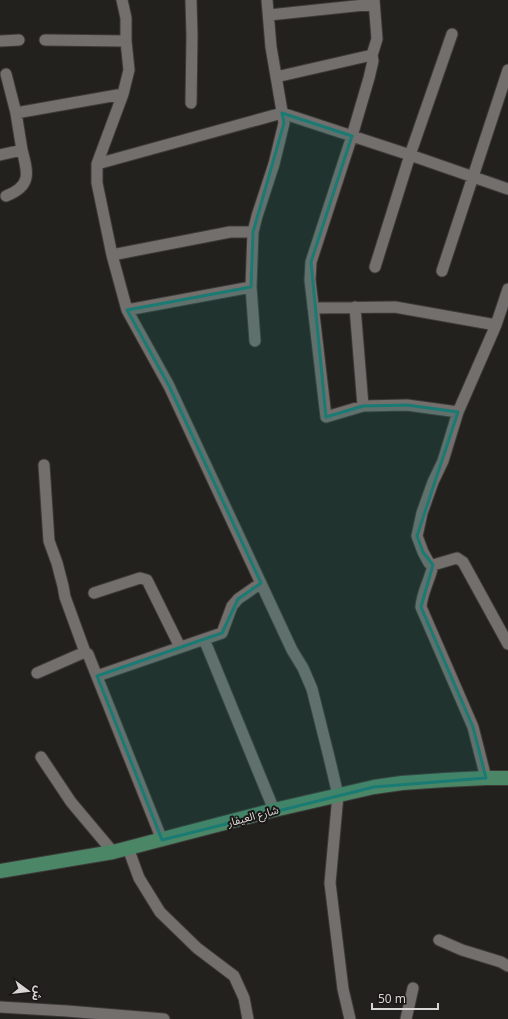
<svg xmlns="http://www.w3.org/2000/svg" width="508" height="1019" viewBox="0 0 508 1019" font-family="'Noto Sans','Noto Sans Arabic',sans-serif">
<style>
.lines{fill:none;stroke-linecap:round;stroke-linejoin:round}
.minor-casing{stroke:#3d3b39;stroke-width:13}
.major-casing{stroke:#3d3b39;stroke-width:16}
.minor{stroke:#726f6c;stroke-width:11}
.major{stroke:#4b8667;stroke-width:14}
.marked{fill:#197b73;fill-opacity:0.2;stroke:#197b73;stroke-width:3;stroke-linejoin:round}
.labels{text-anchor:middle;stroke-width:4;stroke-linejoin:round;paint-order:stroke}
.street-label{font-size:11px;fill:#d8d6d5;stroke:#1a1715}
</style>
<rect width="100%" height="100%" fill="#23211e"/>
<g class="lines">
<defs>
<path id="minor" d="M122 0 126 18V41L129 70 123 94 97 164V183L112 255 127 310 169 386 292 650 303 668 312 689 329 757 338 795 330 883 343 989 350 1019
M191 0 192 36 191 103
M374 0 377 39 372 55 373 61 369 78 352 136 311 262 310 280 326 417 363 406 407 405 458 412
M269 15 374 4
M45 40 126 41
M0 41 19 40
M276 77 372 55
M16 113 123 94
M0 155 22 150 16 113 6 74
M97 164 282 113 410 155 508 189
M6 196C32 186 28 173 22 150
M112 255 230 232H253
M375 267 410 155 452 34
M442 271 508 70
M508 289 496 325 458 412 443 461 433 482 422 513 417 536 423 552 429 563 433 565 457 558 463 562 508 644
M355 307 363 406
M313 308 395 307 496 325
M127 310 251 287
M255 341 251 287 253 232 257 216 274 164 284 123 271 47 267 0
M44 465 49 541 57 563 63 586 65 597 85 652
M433 565C430 580 422 592 421 607L473 727 486 778
M94 593 140 578 147 580 180 647
M204 639 274 810
M37 673 85 652 88 654 162 840
M97 676 222 633 232 606 238 599 261 583
M41 757 71 802 113 852
M128 848 139 878 160 912 197 948 234 976 244 998 248 1019
M439 940 462 950 501 962 508 966
M0 1007 67 1011 164 1019
M406 1019 413 988"/>
<path id="major" d="M0 871 113 852 274 810 374 787 402 783 445 780 486 778H508"/>
</defs>
<!-- minor casing -->
<use href="#minor" class="minor-casing"/>
<!-- major casing -->
<use href="#major" class="major-casing"/>
<!-- minor -->
<use href="#minor" class="minor"/>
<!-- major -->
<use href="#major" class="major"/>
</g>
<!-- marked area -->
<path class="marked" d="M282 113 352 136 311 262 326 417 363 406 407 405 458 412 417 536 423 552 433 565 421 607 473 727 486 778 374 787 162 840 97 676 222 633 238 599 261 583 169 386 127 310 251 287 253 232 284 123Z"/>
<g class="labels">
<!-- street labels -->
<g class="street-label">
<text transform="translate(253 816) rotate(-15)" y="4">شارع العيفار</text>
</g>
</g>
<!-- north arrow -->
<g transform="translate(28 991) rotate(105)" stroke="#1a1715" stroke-width="3" paint-order="stroke">
<path d="M0-3L7 15L0 10L-7 15Z" fill="#d8d6d5"/>
<text y="-6" font-size="11" font-weight="bold" text-anchor="middle" fill="#d8d6d5">ش</text>
</g>
<!-- scale -->
<path d="M372 1003v6h66v-6" fill="none" stroke="#d8d6d5" stroke-width="2"/>
<text x="378" y="1003" font-size="12" fill="#d8d6d5" stroke="#1a1715" stroke-width="3" paint-order="stroke">50 m</text>
</svg>
